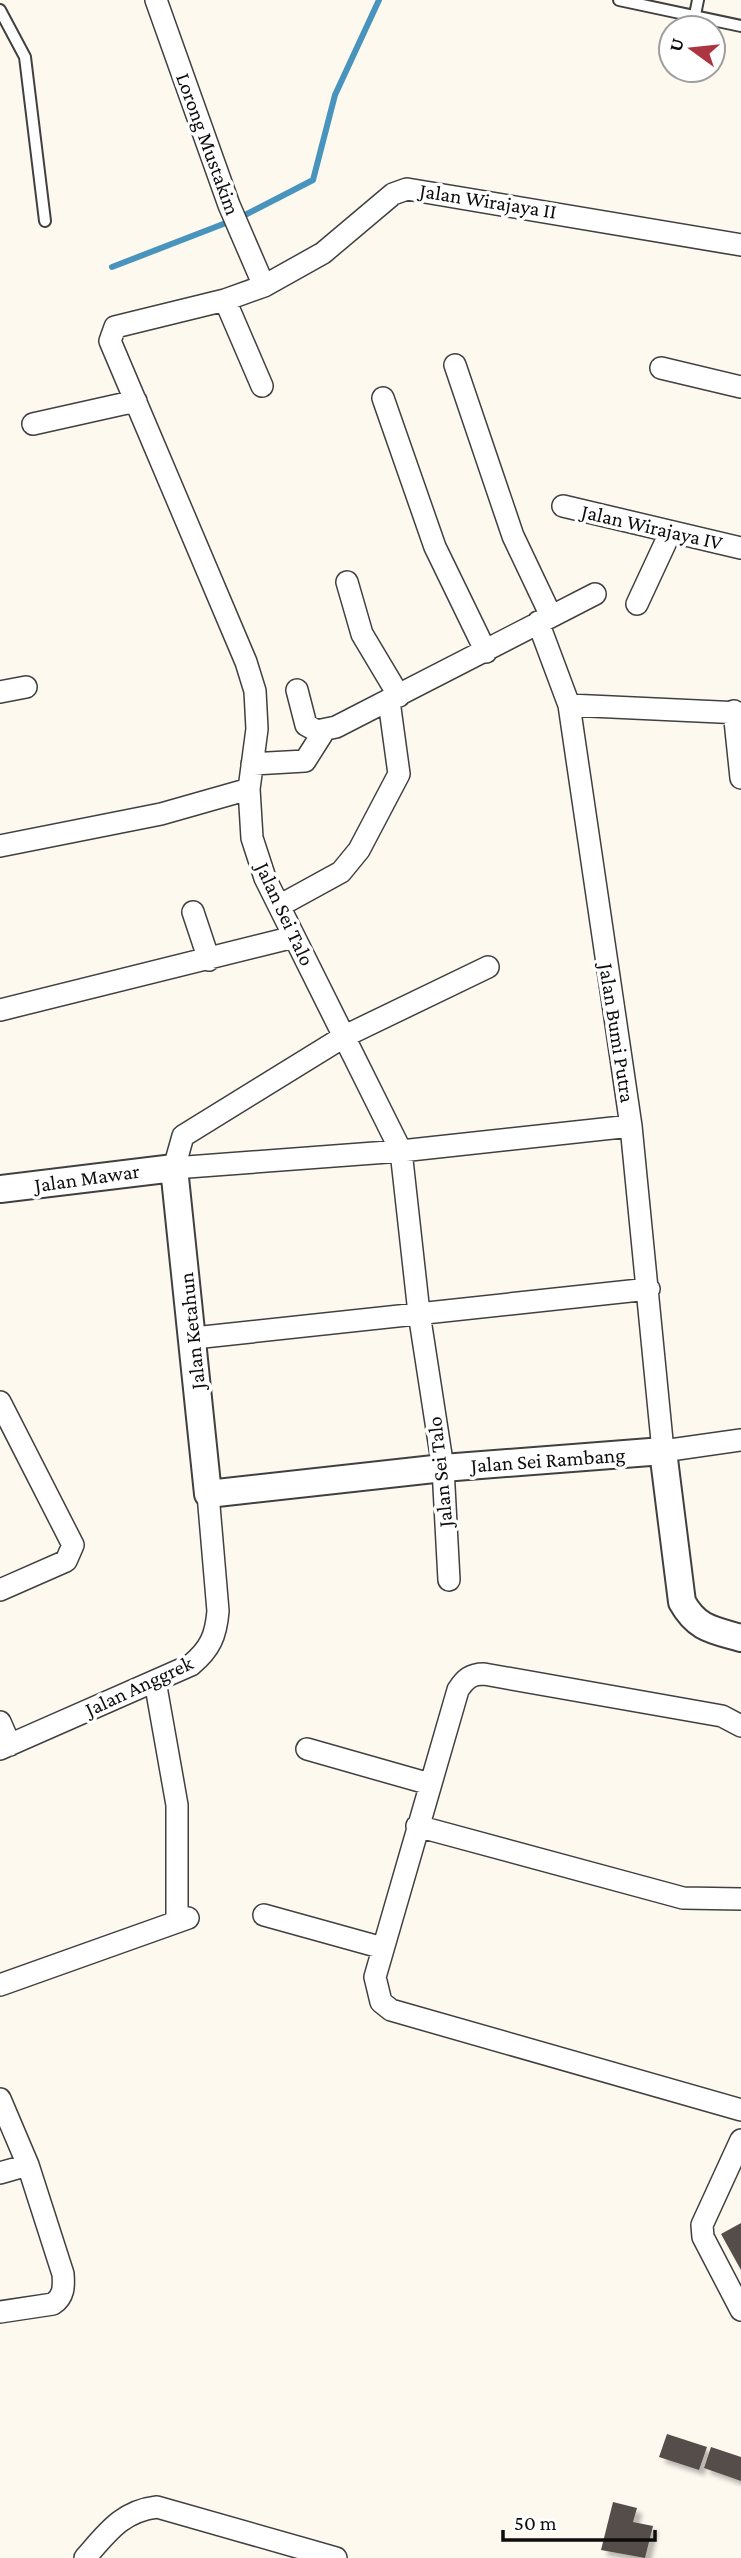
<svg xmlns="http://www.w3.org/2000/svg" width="741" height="2558" viewBox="0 0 741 2558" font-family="'Crimson Pro',serif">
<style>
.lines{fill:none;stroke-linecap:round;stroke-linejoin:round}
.stream{stroke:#4894bd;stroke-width:6}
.building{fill:#544e4a;filter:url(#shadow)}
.service-casing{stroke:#404040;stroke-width:14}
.minor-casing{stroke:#404040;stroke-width:24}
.tertiary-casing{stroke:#404040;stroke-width:30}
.service{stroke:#fff;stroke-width:10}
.minor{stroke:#fff;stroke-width:21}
.tertiary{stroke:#fff;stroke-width:26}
.labels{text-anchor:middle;stroke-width:7;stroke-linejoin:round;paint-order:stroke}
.street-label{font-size:21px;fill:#0d0d0d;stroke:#fff}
</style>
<defs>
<filter id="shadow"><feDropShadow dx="5.5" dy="5.5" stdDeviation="2" flood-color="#0004"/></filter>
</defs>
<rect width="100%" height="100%" fill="#fdf9ef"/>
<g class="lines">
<!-- stream -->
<path class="stream" d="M241 217 313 180 335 95 379 0
M112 267 231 221"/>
</g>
<!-- building -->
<path class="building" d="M741 2223V2270L721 2234Z
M667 2434 707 2447 699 2470 659 2457Z
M711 2447 741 2457V2481L704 2468Z
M613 2502 637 2508 633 2522 653 2526 645 2558 601 2550Z"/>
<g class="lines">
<defs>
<path id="service" d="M619 0 741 26
M0 10 25 57 45 221
M695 15 698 0"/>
<path id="minor" d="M156 0 229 205 264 286
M225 300 264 286 323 253 393 194 407 189 741 245
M455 365 513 536 551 616
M661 368 741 387
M262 386 225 300 115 327 110 341 246 662 255 691 257 729 249 789 252 838 265 878 401 1151 419 1313 443 1468 449 1580
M383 398 435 547 486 652
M33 424 136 401
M563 506 741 548
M347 582 362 634 399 696
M637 604 670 533
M538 622 569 705 631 1126 663 1451 741 1440
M297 690 306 725 317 731 336 727 595 594
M0 692 26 687
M569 705 741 713
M734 711 741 778
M252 764 305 761 324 731
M0 846 161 814 249 789
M279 906 341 872 359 850 399 774 389 701
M193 912 209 960
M488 967 345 1036 183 1136 174 1168 401 1151 631 1126
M0 1010 294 937
M194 1338 649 1289
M0 1402 73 1545 66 1561 0 1590
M155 1681 177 1805V1921
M0 1722 10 1745
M741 1726 722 1716 484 1674C471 1674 465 1679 458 1690L375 1977 381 2002 391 2010 741 2110
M0 1749 191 1665C210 1649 216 1636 218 1611L208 1494
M307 1749 430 1784
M417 1826 683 1898 741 1899
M264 1915 383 1948
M0 1985 188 1918
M0 2099 28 2165 63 2274C64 2286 64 2297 53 2304L0 2312
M741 2140 702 2225 703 2237 741 2310
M0 2173 28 2165
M85 2558C107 2533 122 2511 157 2507L336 2558"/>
<path id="tertiary" d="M0 1189 174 1168 208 1494 443 1468 663 1451 682 1602C697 1629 713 1630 741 1638"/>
</defs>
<!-- service casing -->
<use href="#service" class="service-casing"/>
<!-- minor casing -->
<use href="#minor" class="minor-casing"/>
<!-- tertiary casing -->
<use href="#tertiary" class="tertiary-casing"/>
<!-- service -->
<use href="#service" class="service"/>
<!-- minor -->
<use href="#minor" class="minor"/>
<!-- tertiary -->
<use href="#tertiary" class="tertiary"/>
</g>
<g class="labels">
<!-- street labels -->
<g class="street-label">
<text transform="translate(208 144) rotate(70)" y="7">Lorong Mustakim</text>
<text transform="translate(488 201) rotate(9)" y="7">Jalan Wirajaya II</text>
<text transform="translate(652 527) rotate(13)" y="7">Jalan Wirajaya IV</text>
<text transform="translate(285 914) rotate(65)" y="7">Jalan Sei Talo</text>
<text transform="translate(617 1033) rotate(81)" y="7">Jalan Bumi Putra</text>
<text transform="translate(87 1178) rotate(-8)" y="7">Jalan Mawar</text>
<text transform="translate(192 1331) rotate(-96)" y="7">Jalan Ketahun</text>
<text transform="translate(548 1460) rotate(-4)" y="7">Jalan Sei Rambang</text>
<text transform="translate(440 1472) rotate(-96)" y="7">Jalan Sei Talo</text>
<text transform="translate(139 1686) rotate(-25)" y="7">Jalan Anggrek</text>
</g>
</g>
<!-- north arrow -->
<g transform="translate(692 49) rotate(285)"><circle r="33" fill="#ffffff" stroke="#9e9e9e" stroke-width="2"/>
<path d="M0-5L12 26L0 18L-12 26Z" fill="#ac3541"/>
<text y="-10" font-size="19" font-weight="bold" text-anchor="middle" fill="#0d0d0d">U</text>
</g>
<!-- scale -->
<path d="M503 2530v10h152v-10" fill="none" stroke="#0d0d0d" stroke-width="3.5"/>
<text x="514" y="2530" font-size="21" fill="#0d0d0d" stroke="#ffffff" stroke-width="5" paint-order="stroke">50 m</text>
</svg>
